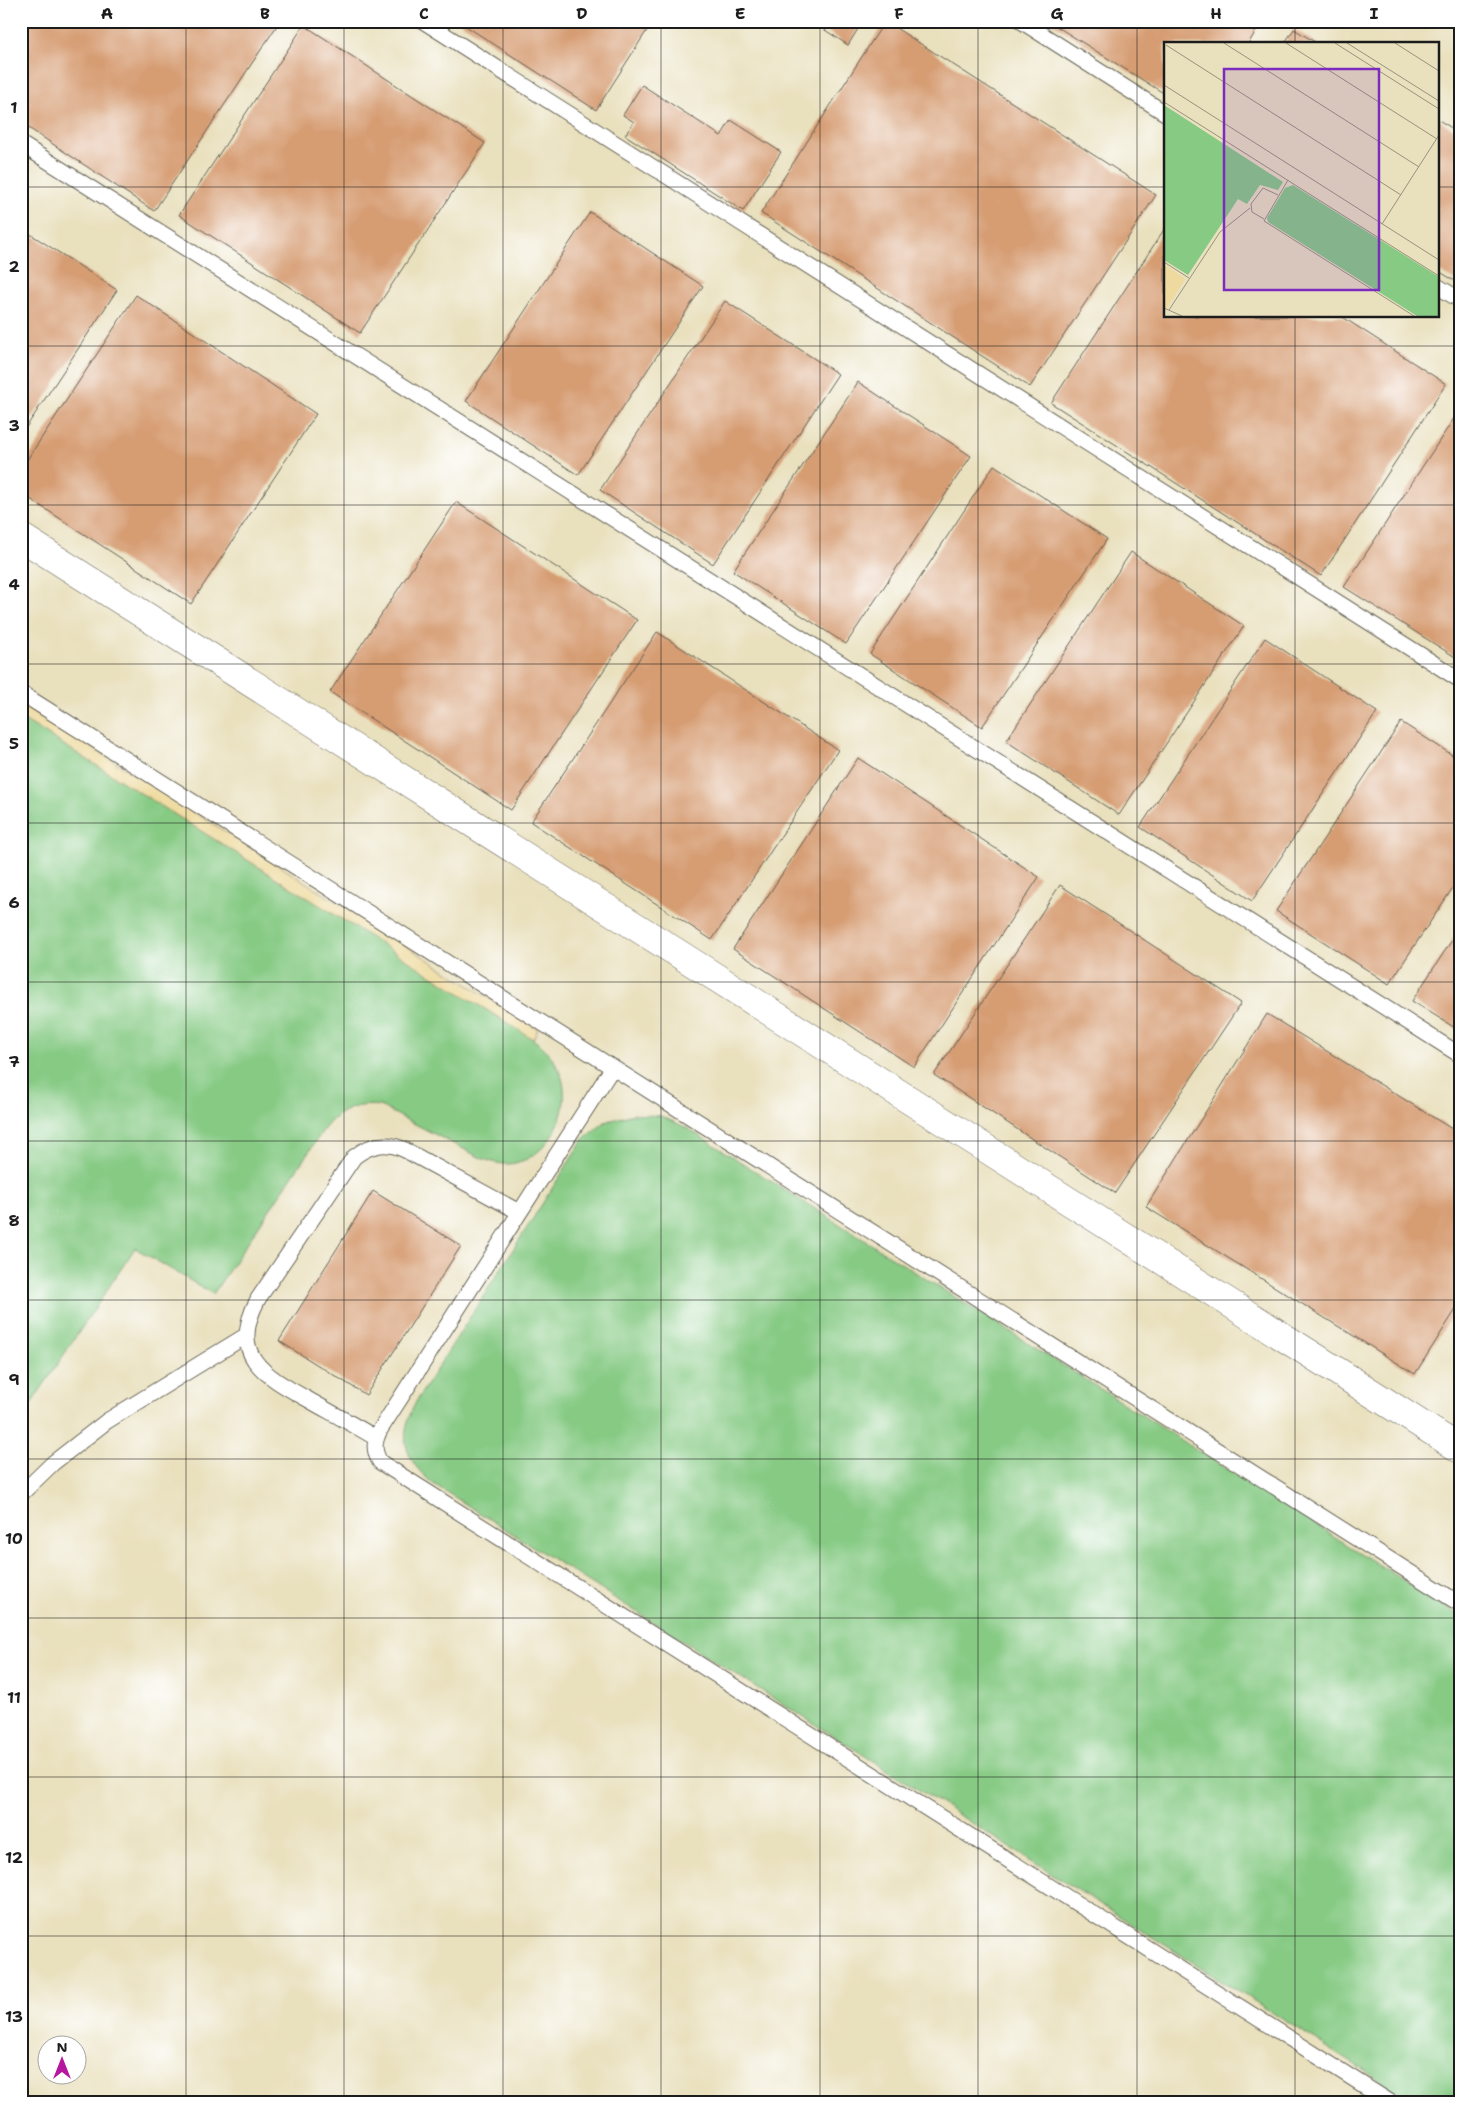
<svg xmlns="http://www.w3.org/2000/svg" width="1481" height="2123" viewBox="0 0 1481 2123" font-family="'Shantell Sans',sans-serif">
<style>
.green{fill:#86ca84;stroke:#517350}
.sand{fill:#eeda9e;stroke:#857b5d}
.building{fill:#d69c72}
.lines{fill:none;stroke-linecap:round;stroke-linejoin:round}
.lane-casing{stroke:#646154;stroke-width:17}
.street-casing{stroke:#646154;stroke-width:29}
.lane{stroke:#fff;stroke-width:15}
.street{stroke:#fff;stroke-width:28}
.grid{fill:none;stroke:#1c1c1c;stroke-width:1;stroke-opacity:0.55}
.inset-road{fill:none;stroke:#97927d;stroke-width:1}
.view{fill:#7b2cbf;fill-opacity:0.15;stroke:#7b2cbf;stroke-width:2.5}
.inset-edge{fill:none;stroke:#1c1c1c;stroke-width:2.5}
.neatline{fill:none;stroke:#1c1c1c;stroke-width:2}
.grid-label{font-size:16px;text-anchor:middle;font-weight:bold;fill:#1c1c1c}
</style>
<rect width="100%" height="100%" fill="#fff"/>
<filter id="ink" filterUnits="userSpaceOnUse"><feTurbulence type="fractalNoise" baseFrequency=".02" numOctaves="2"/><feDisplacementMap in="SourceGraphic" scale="10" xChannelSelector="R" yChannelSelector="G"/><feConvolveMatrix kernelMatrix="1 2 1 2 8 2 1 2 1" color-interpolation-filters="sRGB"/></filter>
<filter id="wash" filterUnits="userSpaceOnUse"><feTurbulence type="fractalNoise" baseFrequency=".0096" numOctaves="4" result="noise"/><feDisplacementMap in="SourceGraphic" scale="20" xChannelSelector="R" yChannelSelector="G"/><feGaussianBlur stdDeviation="1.12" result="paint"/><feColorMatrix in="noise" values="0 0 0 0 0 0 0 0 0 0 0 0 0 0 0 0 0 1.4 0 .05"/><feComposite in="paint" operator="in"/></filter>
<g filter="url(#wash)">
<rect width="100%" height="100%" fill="#e9e0bd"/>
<!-- green -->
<path class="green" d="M21 718 533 1039C547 1050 559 1063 563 1082 570 1114 549 1156 515 1163 503 1166 492 1162 481 1158L380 1106C356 1103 339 1110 324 1129L213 1294 135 1248 21 1419Z
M633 1114 661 1116 687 1128 1460 1616V2102H1414L432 1483C402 1457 398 1435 417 1400L583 1140 605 1122Z"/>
<!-- sand -->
<path class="sand" d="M21 703 538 1029 533 1039 21 718Z"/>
<g id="blocks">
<!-- building -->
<path class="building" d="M21 21H280L154 211 21 123Z
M458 21H653L596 110Z
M811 21H863L848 45Z
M885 21 1156 195 1030 387 761 213Z
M1048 21H1262L1248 44H1165V94Z
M304 25 485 143 360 333 179 215Z
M1294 29 1318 44H1284Z
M642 85 721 136 731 120 781 152 743 211 625 135 634 122 623 115Z
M1437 119 1460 133V284L1437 270Z
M590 212 703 286 578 475 466 401Z
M21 228 117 290 21 435Z
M1165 228V316H1341L1446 384 1321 576 1051 403Z
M136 295 316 414 191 604 21 493V469Z
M725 301 838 374 713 564 600 490Z
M858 382 971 456 846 644 733 571Z
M1460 409V660L1344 587Z
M994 465 1107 539 982 727 870 654Z
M456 502 637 620 511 810 330 692Z
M1131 552 1244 626 1119 815 1006 741Z
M657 632 838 750 712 940 531 822Z
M1265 638 1377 712 1252 901 1140 827Z
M1401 722 1460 760V877L1389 984 1276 911Z
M858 758 1039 877 914 1067 733 949Z
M1060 885 1241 1003 1115 1193 934 1075Z
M1460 928V1031L1412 1001Z
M1267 1014 1460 1134V1303L1415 1374 1146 1207Z
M373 1191 461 1246 366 1395 279 1341Z"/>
</g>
</g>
<g filter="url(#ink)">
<use href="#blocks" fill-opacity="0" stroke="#646154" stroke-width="1"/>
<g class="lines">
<defs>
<path id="lane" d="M423 21 1460 680
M1021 21 1165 113
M21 144 1460 1055
M1437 286 1460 300
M21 693 1460 1604
M613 1067 380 1430C374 1442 373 1450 380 1462L1390 2102
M376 1438C354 1425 332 1413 309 1400 264 1375 228 1356 258 1299L354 1157C370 1144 386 1141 405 1150L519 1212
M21 1494 53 1463 107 1421 247 1335"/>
<path id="street" d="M21 537 1460 1449"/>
</defs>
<!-- lane casing -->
<use href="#lane" class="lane-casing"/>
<!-- street casing -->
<use href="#street" class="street-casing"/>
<!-- lane -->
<use href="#lane" class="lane"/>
<!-- street -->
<use href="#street" class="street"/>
</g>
</g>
<!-- grid -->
<path class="grid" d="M186 21V2102M344 21V2102M503 21V2102M661 21V2102M820 21V2102M978 21V2102M1137 21V2102M1295 21V44M21 187H1165M1437 187H1460M1295 316V2102M21 346H1460M21 505H1460M21 664H1460M21 823H1460M21 982H1460M21 1141H1460M21 1300H1460M21 1459H1460M21 1618H1460M21 1777H1460M21 1936H1460"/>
<!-- overview -->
<g transform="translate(1164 42)">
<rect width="275" height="275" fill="#e9e0bd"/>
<path d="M0 63 119 140 114 148 96 143 83 162 74 157 24 233 0 218ZM129 143 275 235V274H253L104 180 103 176 121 146Z" fill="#86ca84"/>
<path d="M0 222 21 237 3 266 0 265Z" fill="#eeda9e"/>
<path class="inset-road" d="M60 1 255 125M122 1 273 97M171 1 275 67M183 1 275 59M231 1 275 29M2 3 237 153M0 43 275 218M0 60 275 234M124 138 100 179 250 274M100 177 88 170 87 162 99 146 114 153M218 182 275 93M0 220 25 236M0 266 18 274M5 268 56 190 86 166"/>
<path class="view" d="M60 27H215V248H60Z"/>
<rect width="275" height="275" class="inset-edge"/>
</g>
<!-- margin -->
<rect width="1481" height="2123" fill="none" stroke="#fff" stroke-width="55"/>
<!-- north arrow -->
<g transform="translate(62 2060)"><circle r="24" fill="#ffffff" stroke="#a4a4a4"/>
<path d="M0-4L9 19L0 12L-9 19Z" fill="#b5179e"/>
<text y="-8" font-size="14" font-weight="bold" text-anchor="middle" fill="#1c1c1c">N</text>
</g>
<rect x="28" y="28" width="1426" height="2068" class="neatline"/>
<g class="grid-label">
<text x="107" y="19">A</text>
<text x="265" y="19">B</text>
<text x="424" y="19">C</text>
<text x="582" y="19">D</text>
<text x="740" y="19">E</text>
<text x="899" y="19">F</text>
<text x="1057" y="19">G</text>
<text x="1216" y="19">H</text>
<text x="1374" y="19">I</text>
<text x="14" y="113">1</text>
<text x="14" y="272">2</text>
<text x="14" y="431">3</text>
<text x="14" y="590">4</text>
<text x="14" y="749">5</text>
<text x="14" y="908">6</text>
<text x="14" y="1067">7</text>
<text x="14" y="1226">8</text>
<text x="14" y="1385">9</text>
<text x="14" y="1544">10</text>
<text x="14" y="1703">11</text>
<text x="14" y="1863">12</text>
<text x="14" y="2022">13</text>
</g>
</svg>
